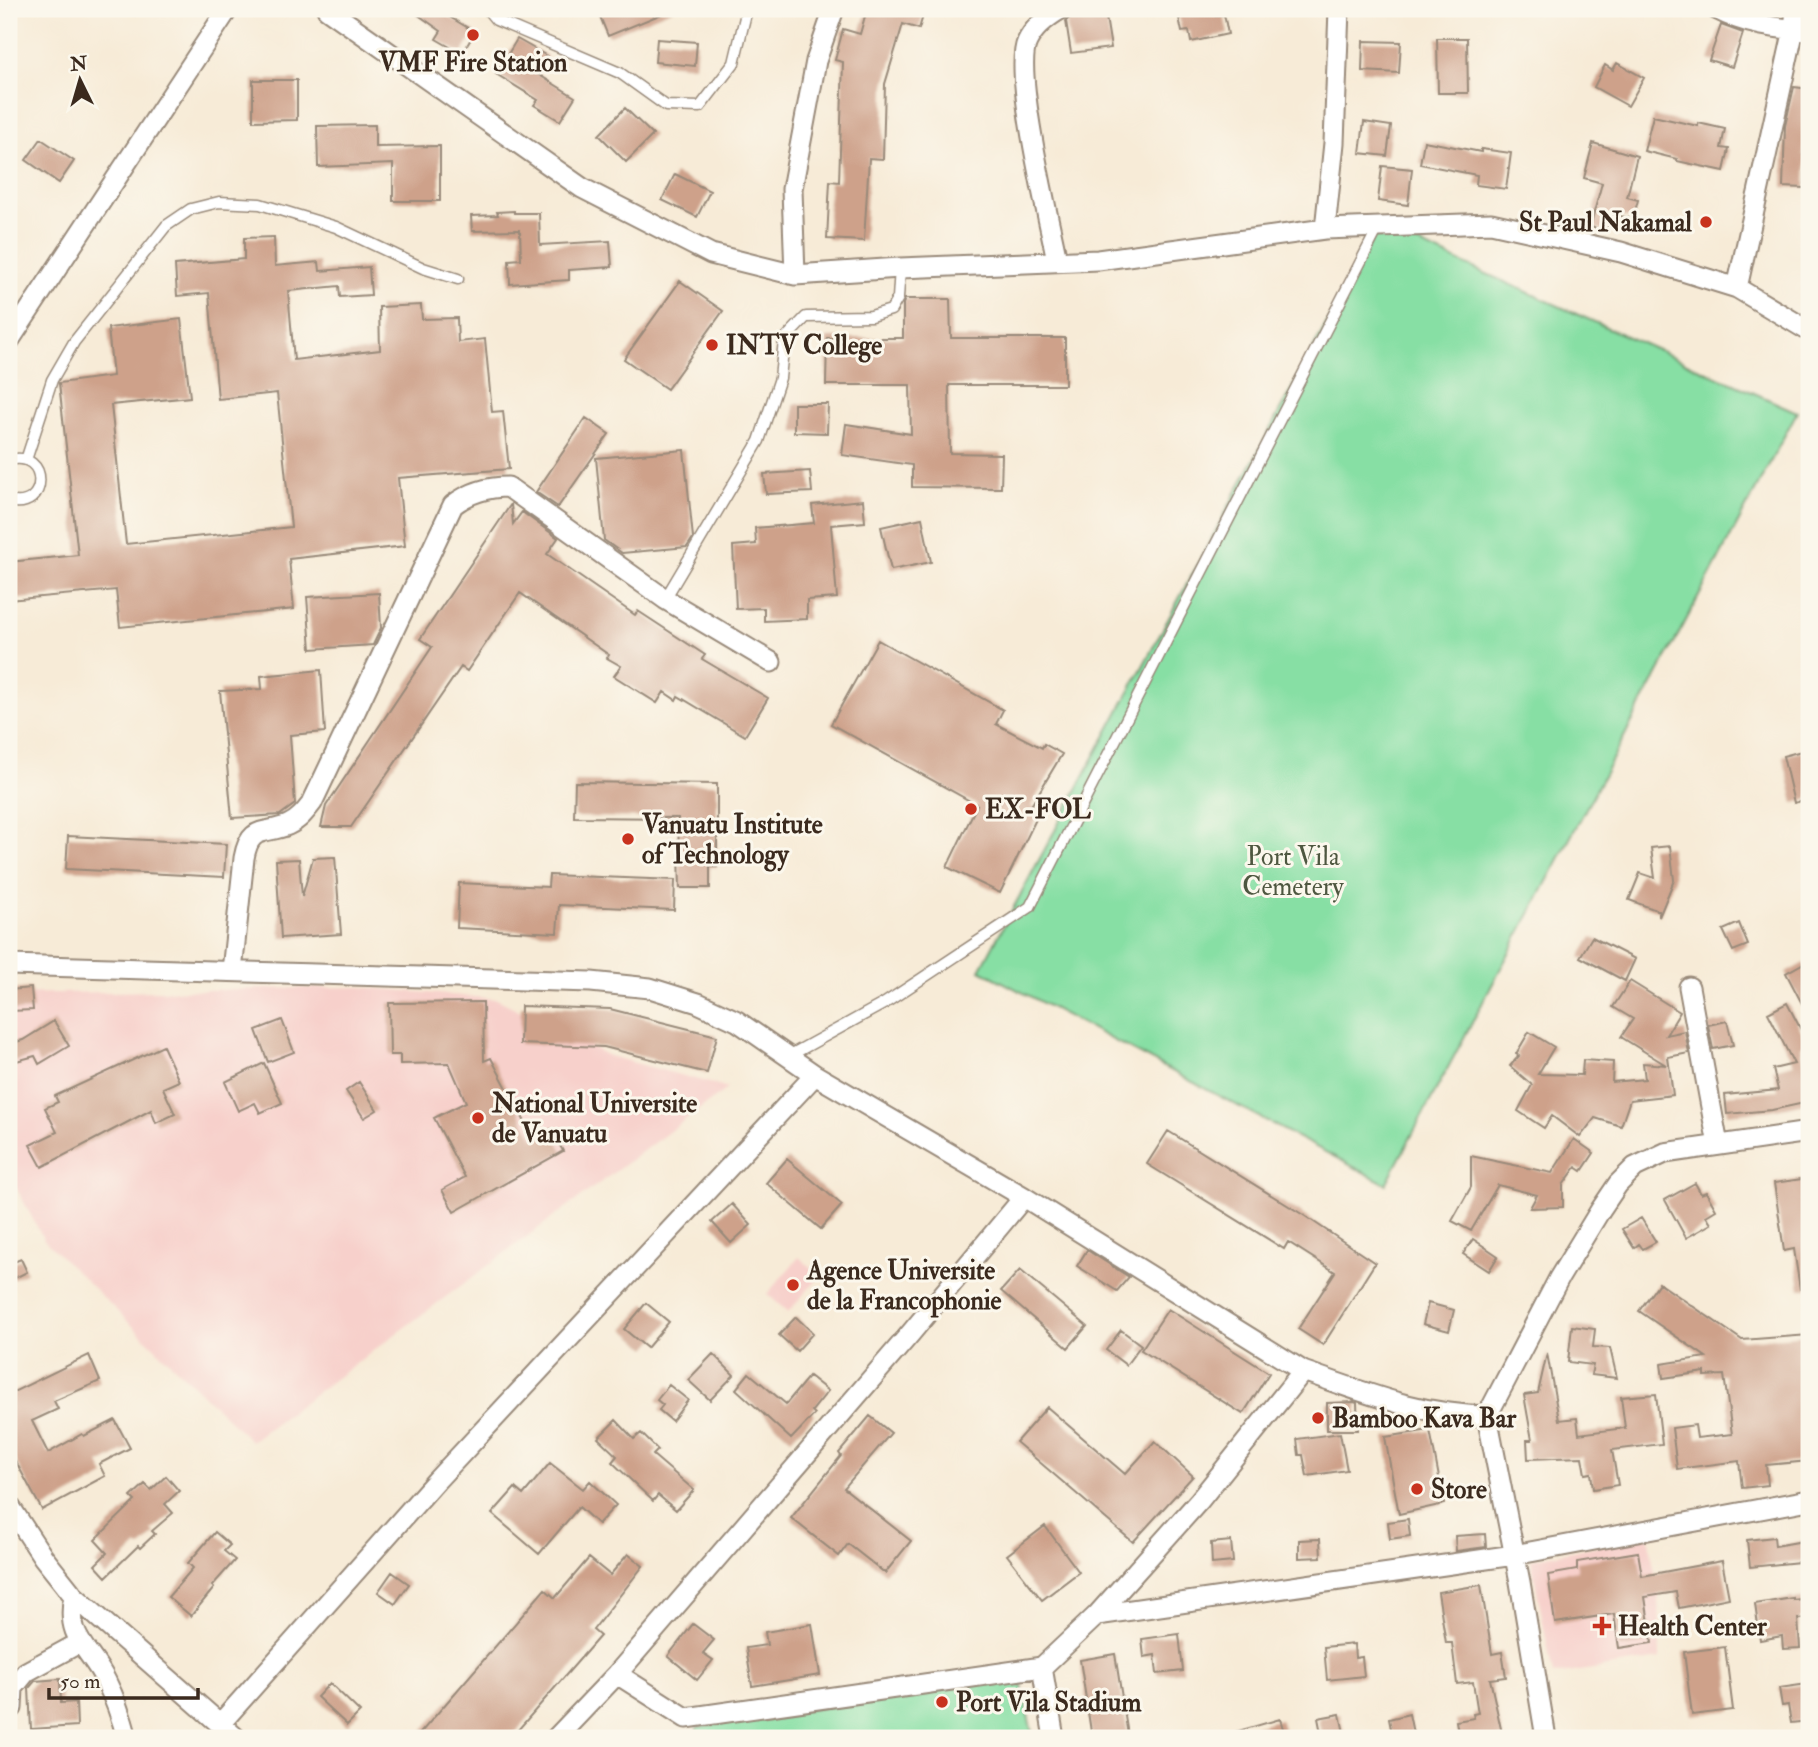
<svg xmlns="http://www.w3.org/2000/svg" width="1818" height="1747" viewBox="0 0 1818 1747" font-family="'IM FELL Double Pica',serif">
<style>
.built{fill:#f7d0cb}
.green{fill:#87dfa4;stroke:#618461;stroke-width:2}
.building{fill:#cea18a}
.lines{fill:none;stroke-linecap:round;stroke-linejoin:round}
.lane-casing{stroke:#998a7a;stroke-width:13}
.street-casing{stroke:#998a7a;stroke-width:23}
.lane{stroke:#fff;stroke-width:10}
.street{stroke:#fff;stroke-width:19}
.poi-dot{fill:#c8321e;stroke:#fbf7ec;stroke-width:2.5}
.labels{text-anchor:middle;stroke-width:6;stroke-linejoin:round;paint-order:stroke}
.poi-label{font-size:26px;font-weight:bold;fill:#3b2a1e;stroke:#fbf7ec;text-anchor:start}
.park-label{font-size:26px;fill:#4e5740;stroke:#fbf7ec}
</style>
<rect width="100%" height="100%" fill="#fbf7ec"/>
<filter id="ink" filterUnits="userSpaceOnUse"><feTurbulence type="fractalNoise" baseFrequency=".0143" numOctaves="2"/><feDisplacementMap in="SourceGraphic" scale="14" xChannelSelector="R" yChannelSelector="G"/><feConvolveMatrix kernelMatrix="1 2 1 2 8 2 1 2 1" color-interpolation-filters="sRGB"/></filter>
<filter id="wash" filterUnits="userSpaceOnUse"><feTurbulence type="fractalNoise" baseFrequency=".00686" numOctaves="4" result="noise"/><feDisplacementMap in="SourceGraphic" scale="28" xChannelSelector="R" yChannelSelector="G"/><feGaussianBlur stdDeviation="1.57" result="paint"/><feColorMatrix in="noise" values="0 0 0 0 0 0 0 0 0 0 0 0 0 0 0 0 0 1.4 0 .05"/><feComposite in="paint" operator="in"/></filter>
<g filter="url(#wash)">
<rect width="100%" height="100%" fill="#f7ebd7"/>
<!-- built -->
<path class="built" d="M359 987 497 999 609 1056 728 1088 251 1441 44 1240 9 1174V994Z
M799 1257 820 1276 788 1312 767 1294Z
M1648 1536 1659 1593 1660 1659 1553 1675 1531 1559Z"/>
<!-- green -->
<path class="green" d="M1379 226 1797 412 1386 1184 980 970Z
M1020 1677 1033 1738H697V1727Z"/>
<g id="blocks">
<!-- building -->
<path class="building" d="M410 9H436L475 32 462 54 436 39 441 31Z
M597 9H674L608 36Z
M867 9H925L919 29 903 24 885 84 883 159 869 158 864 241 827 239 830 181 839 182 843 62 835 60 843 29 860 34Z
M1187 9H1215L1216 16 1224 14 1228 34 1191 42 1189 31 1182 32 1178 13 1187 11Z
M1105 11 1111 48 1071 53 1066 21 1071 16Z
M1721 25 1743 33 1732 67 1709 60Z
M1437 38H1467L1468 93H1438Z
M517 39 547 56 536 73 575 97 560 121 534 105 538 100 496 74Z
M657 39 697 42 695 66 655 62Z
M1363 41 1401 42 1399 73 1362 71Z
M1617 63 1644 78 1628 106 1594 87 1605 65 1613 70Z
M253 80H297V120L253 121Z
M1794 87 1809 89V108L1803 155H1806L1805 188 1783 187 1785 126Z
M625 108 653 135 626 162 599 135Z
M1653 116 1698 126V123L1725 129 1721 148 1729 149 1724 171 1677 161V159L1644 151Z
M1364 122 1391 126 1387 156 1360 153Z
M375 125V147L440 146V201H393V164L318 167 317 126Z
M41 139 74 161 59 183 26 160Z
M1424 141 1481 152V149L1511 153 1506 189 1476 185 1477 175 1420 164Z
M1593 143 1637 156 1627 197 1638 200 1633 219 1611 214 1607 231 1590 227 1602 183 1584 178Z
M1382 166 1412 169 1408 205 1378 201Z
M675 174 710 191 697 217 662 200Z
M514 211V213H539L540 245 610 241 612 267 569 270V280L510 284 509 260 521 259 520 230 472 231 471 216 498 215 497 212Z
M274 237 275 266 319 262 320 271 369 267 371 295 340 297 339 286 288 291 294 360 380 350 379 307 421 305 422 319 457 318 458 342 485 339 492 412 503 411 509 469 398 478 405 546 289 559 294 609 120 627 116 590 9 600V562L78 555 59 383 113 376 108 328 181 319 190 397 111 405 126 544 291 527 277 393 218 399 209 293 177 296 175 265 244 259V238Z
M680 281 723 311 667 389 624 359Z
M905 299H950L951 338H1065V385H949L950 453 1002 454 1001 488 912 487V465L842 455 846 424 911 434 910 385H826L827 338H903V304Z
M794 404H828L827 433 794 432Z
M586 418 609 434 558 507 536 492Z
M684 450 693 538 687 547 622 553 604 540 596 458Z
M810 471 812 492 766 494 764 474Z
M863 500 865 522 831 525 837 598 807 600V619L764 621V608L736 609 733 546 756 544 755 528 814 523 812 505Z
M511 504 513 524 522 512 558 538 547 554 635 615 638 611 705 655 702 659 768 698 745 736 678 696 676 700 664 692 657 703 614 676 621 666 607 658 609 655 520 593 467 671 461 667 351 827H321L326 806 432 647 420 639Z
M922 518 931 562 891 570 881 527Z
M379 593 381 628 373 645 311 649 307 597Z
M878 640 1003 710 996 724 1042 748 1044 744 1062 754 1031 806 1040 811 1000 893 947 867 977 805 831 724Z
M321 670 325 732 290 735 295 804 280 815 232 818 220 691 262 689 261 676Z
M1809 749V799L1794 803 1783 756Z
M575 782 717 784V867H710V888H680L678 818 574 817Z
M68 836 226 844 224 877 66 869Z
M1670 846 1674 880 1659 917V911L1629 900 1640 873 1655 878 1651 848Z
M335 857 341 934 281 938 276 860 299 859 302 897 313 858Z
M549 875 675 880 674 910 559 905 557 933 457 928 459 883 548 887Z
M1739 923 1748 945 1733 951 1723 930Z
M1592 937 1635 959 1625 981 1580 957Z
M1804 963 1809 973V1017L1786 973Z
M1630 981 1680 1012 1666 1035 1685 1031 1689 1053 1668 1057 1673 1095 1630 1100 1621 1126 1595 1118 1580 1137 1552 1116 1544 1128 1518 1111 1532 1085 1510 1066 1519 1056 1516 1054 1529 1032 1554 1047 1538 1074 1582 1075 1583 1060 1613 1062 1612 1082 1645 1079 1643 1063 1666 1065 1621 1037 1633 1019 1613 1007Z
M31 988 33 1010 10 1011 9 990Z
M483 1002 484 1061 491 1058 534 1139 551 1129 563 1151 454 1212 442 1190 465 1177 434 1118 466 1102 449 1063 400 1064V1055H390L389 1003Z
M1787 1003 1808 1043 1801 1047 1809 1085V1102L1772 1110 1727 1114 1725 1095 1778 1090 1773 1069 1794 1064 1768 1013Z
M521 1006 610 1009 717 1036 707 1073 604 1047 520 1044Z
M282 1020 294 1052 268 1062 256 1030Z
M54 1021 69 1046 39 1064 35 1056 9 1063V1044L23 1040Z
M1727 1021 1733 1045 1713 1049 1708 1025Z
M163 1046 179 1081 163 1088 175 1114 156 1123 151 1110 42 1167 30 1145 57 1132 45 1108 58 1102 55 1096Z
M264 1063 282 1103 260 1113 255 1103 238 1111 225 1082Z
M359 1082 377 1110 364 1118 346 1091Z
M1168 1131 1305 1216 1375 1263 1323 1345 1298 1329 1335 1272 1288 1242 1284 1249 1147 1164Z
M1574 1139 1594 1153 1582 1171 1576 1167 1563 1185V1207L1530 1208 1537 1195 1498 1185 1471 1231 1452 1221 1471 1187V1156L1552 1173Z
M787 1159 842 1205 821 1229 766 1183Z
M1809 1178V1289H1800L1794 1249 1784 1251 1774 1183Z
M1695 1183 1701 1194 1706 1192 1716 1210 1706 1216 1711 1224 1686 1238 1665 1200Z
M732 1204 751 1225 731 1243 712 1222Z
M1641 1218 1656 1242 1643 1249 1639 1244 1634 1248 1622 1229Z
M1473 1239 1498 1256 1489 1271 1463 1254Z
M1087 1250 1129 1277 1117 1291 1077 1266Z
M21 1259 27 1272 9 1281V1264Z
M1020 1270 1087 1326 1068 1348 1001 1291Z
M1659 1283 1742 1340 1809 1335V1461L1766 1465 1768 1485 1742 1488 1739 1461 1677 1469 1672 1428 1695 1425 1697 1438 1732 1434 1724 1375 1705 1376V1372L1663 1378 1661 1364 1706 1357 1639 1311Z
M646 1303 669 1322 647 1348 624 1329Z
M1428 1303 1454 1310 1449 1331 1423 1324Z
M1168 1309 1269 1373 1243 1414 1141 1350Z
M796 1317 813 1333 797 1351 779 1335Z
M1572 1326 1595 1329 1593 1347 1610 1348 1617 1378 1591 1375 1593 1365 1568 1362Z
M1121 1330 1141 1345 1126 1365 1106 1350Z
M1547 1353 1559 1420 1577 1418 1579 1434 1625 1428 1621 1397 1656 1394 1662 1444 1612 1450 1618 1485 1593 1489 1591 1473 1585 1474 1582 1457 1528 1459 1527 1440H1532L1524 1395 1538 1393Z
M713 1354 734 1375 710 1400 688 1380Z
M89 1355 100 1381 54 1401 58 1409 32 1421 48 1453 82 1434 84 1436 115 1420 130 1448 99 1464 105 1476 42 1510 9 1449V1394Z
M749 1373 786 1404 809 1376 828 1391 812 1411 815 1414 791 1439 736 1389Z
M669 1385 688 1400 672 1421 659 1410 663 1405 657 1400Z
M1354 1402 1357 1403 1358 1430H1327V1403Z
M1047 1407 1125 1474 1155 1441 1193 1476 1133 1542 1016 1442Z
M870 1416 891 1433 844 1488 911 1541 885 1573 848 1544 839 1556 791 1518 841 1456 839 1453Z
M616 1420 634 1439 641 1433 658 1450 653 1455 694 1490 676 1510 658 1495 653 1501 612 1462 617 1456 598 1438Z
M1430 1430 1444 1504 1399 1514 1385 1437Z
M1340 1433 1347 1470 1307 1476 1303 1455H1299L1297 1439Z
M550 1463 583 1489 590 1481 616 1505 598 1524 579 1507 539 1554 492 1514 515 1488 523 1495Z
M166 1476 179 1491 165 1504 173 1513 152 1531 155 1534 140 1548 138 1546 106 1577 95 1565 107 1553 95 1540 135 1501 131 1497 145 1484 151 1490Z
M1408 1519 1410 1536 1390 1539 1388 1522Z
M1045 1526 1079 1572 1042 1600 1007 1555Z
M215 1532 230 1545 224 1551 235 1560 212 1586 214 1588 191 1616 168 1597 193 1568 188 1563Z
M1485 1534 1486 1547 1456 1551 1455 1536Z
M1774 1537 1775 1546 1809 1540V1561L1750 1567 1747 1540Z
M1320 1539 1321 1557 1299 1558V1540Z
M1231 1541 1233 1562 1212 1564 1211 1543Z
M1638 1552 1642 1576 1722 1561 1729 1598 1679 1608 1676 1592 1645 1597 1652 1643 1619 1648 1614 1614 1555 1623 1548 1575 1577 1570V1562Z
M628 1554 643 1566 593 1630 600 1636 511 1738H416L545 1589 555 1598 589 1558 610 1575Z
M392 1572 409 1584 395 1604 378 1592Z
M1481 1585 1492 1654 1502 1652 1506 1677 1490 1679 1503 1738H1459L1456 1721 1474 1718 1473 1714 1478 1713 1473 1682 1457 1684 1452 1643H1446L1438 1592Z
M1793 1598V1600L1809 1598V1618L1798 1619 1800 1648 1783 1649 1782 1636 1760 1640 1755 1604Z
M693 1624 714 1640 703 1653 713 1660 697 1680 668 1656Z
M812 1624 820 1675 752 1686 746 1648 767 1645 765 1632Z
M1179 1634 1183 1671 1157 1674 1155 1655 1144 1657 1142 1639Z
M1354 1644 1355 1658 1362 1657 1364 1676 1327 1680 1324 1647Z
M1725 1647 1733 1710 1692 1715 1684 1652Z
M1115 1654 1128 1735 1092 1738 1080 1660Z
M60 1679 61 1703 76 1702 77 1726 31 1729 29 1688 35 1681Z
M330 1683 360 1712 347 1725 317 1697Z
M1808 1684 1809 1721 1791 1723 1788 1705 1782 1706 1779 1688Z
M1340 1714 1345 1738H1322L1318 1718Z
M1409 1714 1414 1738H1393L1389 1719Z
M1280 1719 1286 1738H1228V1734Z"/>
</g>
</g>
<g filter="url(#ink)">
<use href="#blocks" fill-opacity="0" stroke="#998a7a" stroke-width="2"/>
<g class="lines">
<defs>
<path id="lane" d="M487 9 496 20 620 73 666 106 700 107 734 63 747 9
M9 460C50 449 49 512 9 501
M26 460 52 380 74 342 166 226 191 209 219 202 260 204 336 227 423 268 458 279
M665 599 759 441 780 378 784 340 806 317 871 316 891 310 898 298 900 268
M787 1057 885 1003 1030 907 1378 228"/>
<path id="street" d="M327 9 582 188 711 254 795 275 900 268 1098 260 1325 229 1491 223 1621 252 1737 288 1809 331
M1716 9C1746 25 1776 28 1809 31
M1325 229 1334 143 1339 9
M1057 260C1049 220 1013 72 1027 42 1034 27 1047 17 1061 9
M795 275 792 189 816 61 834 9
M1737 288 1794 29 1796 9
M9 341 228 9
M9 965 591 982 650 988 698 1003 737 1021 815 1075 1024 1197 1303 1371
M232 971 244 858C250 824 265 835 288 825 299 820 305 812 312 803L453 505C470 492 487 487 508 487L665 599 771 662
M1689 987 1718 1145
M1487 1416 1559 1278 1601 1209 1618 1184 1635 1167 1665 1153 1809 1132
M9 1505 43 1557 74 1596 236 1738
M74 1596C65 1639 90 1648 106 1681 115 1699 122 1719 127 1738
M1097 1615 1514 1555 1809 1500
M1042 1667 1054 1738
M617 1674 686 1718 1042 1667 1097 1615 1199 1501 1303 1371C1366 1393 1419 1415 1487 1416L1520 1582 1546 1738
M12 1708 13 1688 26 1672 79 1643
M220 1724 436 1481 815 1075
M556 1738 617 1674 910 1334 1024 1197"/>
</defs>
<!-- lane casing -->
<use href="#lane" class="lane-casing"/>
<!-- street casing -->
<use href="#street" class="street-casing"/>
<!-- lane -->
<use href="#lane" class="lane"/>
<!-- street -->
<use href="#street" class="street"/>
</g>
</g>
<!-- markers -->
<g class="poi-dot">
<circle cx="473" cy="35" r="7"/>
<circle cx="1706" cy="222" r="7"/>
<circle cx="712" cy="345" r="7"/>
<circle cx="971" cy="809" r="7"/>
<circle cx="628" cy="839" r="7"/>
<circle cx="478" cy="1118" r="7"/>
<circle cx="793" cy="1285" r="7"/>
<circle cx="1318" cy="1418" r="7"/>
<circle cx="1417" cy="1489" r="7"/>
<path d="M1598.5 1615.5h7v7h7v7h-7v7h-7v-7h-7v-7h7z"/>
<circle cx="942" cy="1702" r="7"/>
</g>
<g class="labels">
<!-- poi labels -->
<g class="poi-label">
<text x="473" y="71" text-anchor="middle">VMF Fire Station</text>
<text x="1692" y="231" text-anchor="end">St Paul Nakamal</text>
<text x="726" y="354">INTV College</text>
<text x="985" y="818">EX-FOL</text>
<text x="642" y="833">Vanuatu Institute<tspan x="642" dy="30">of Technology</tspan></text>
<text x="492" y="1112">National Universite<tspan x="492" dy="30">de Vanuatu</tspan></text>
<text x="807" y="1279">Agence Universite<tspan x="807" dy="30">de la Francophonie</tspan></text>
<text x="1332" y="1427">Bamboo Kava Bar</text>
<text x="1431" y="1498">Store</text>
<text x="1618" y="1635">Health Center</text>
<text x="956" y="1711">Port Vila Stadium</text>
</g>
<!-- park labels -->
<g class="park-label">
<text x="1293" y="865">Port Vila<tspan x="1293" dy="30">Cemetery</tspan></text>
</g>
</g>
<!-- margin -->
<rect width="1818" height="1747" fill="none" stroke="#fbf7ec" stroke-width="35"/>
<!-- north arrow -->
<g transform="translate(80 80) rotate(355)" stroke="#fbf7ec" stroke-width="5" paint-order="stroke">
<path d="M0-5L12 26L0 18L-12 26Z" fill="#3b2a1e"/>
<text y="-10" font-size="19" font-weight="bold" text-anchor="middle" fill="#3b2a1e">N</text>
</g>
<!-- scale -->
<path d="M49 1688v10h149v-10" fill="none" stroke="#3b2a1e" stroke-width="3.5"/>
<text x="60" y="1688" font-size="21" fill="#3b2a1e" stroke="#fbf7ec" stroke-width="5" paint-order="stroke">50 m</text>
</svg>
